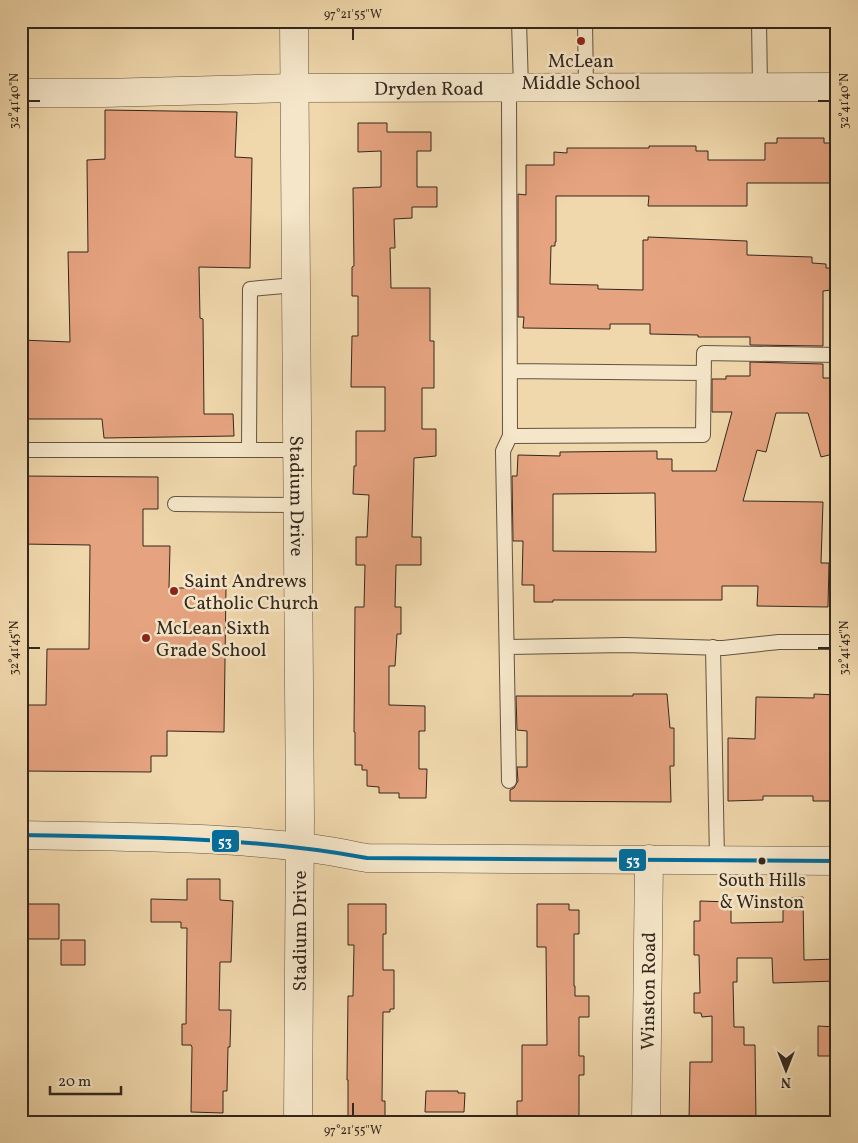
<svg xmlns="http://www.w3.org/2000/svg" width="858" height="1143" viewBox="0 0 858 1143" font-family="Vollkorn,serif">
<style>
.building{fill:#e6a380;stroke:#33271d;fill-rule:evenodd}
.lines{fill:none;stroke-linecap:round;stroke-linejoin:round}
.service-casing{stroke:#625341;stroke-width:16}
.minor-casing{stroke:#625341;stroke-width:29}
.tertiary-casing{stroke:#625341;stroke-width:29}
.service{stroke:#f5e6c9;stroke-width:14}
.minor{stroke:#f5e6c9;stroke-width:28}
.tertiary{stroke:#f5e6c9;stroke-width:28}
.bus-1-casing{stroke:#f5e6c9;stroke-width:8}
.bus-1{stroke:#006d9e;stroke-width:4}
.ticks{fill:none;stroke:#33271d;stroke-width:2}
.poi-dot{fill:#8f2418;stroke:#f5e6c9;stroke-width:2}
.bus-dot{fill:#33271d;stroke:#f5e6c9;stroke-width:2}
.labels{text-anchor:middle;stroke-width:5;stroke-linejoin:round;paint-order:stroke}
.bus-label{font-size:18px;fill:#33271d;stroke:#f5e6c9}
.poi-label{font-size:19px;fill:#33271d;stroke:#f5e6c9;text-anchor:start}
.street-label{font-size:19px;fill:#33271d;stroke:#f5e6c9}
.line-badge{stroke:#f5e6c9;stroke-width:2}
.badge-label{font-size:14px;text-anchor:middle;font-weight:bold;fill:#fff}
.neatline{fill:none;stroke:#33271d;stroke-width:2}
.ticks-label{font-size:12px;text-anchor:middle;fill:#33271d}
</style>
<rect width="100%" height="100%" fill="#f0d8ac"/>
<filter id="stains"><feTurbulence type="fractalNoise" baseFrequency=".004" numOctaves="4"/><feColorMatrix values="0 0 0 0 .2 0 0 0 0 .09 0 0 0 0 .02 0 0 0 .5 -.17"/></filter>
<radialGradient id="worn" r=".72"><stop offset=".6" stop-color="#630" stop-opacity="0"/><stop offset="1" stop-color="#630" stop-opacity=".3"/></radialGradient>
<!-- building -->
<path class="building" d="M105 110 237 112 235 157 252 158 250 268 199 267 200 318 203 319 204 414H233L234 436 104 438 102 419H21V340L70 342 68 252H88L87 160 105 159Z
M358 123H387V132H431V151H417V187H437V207H412V218L394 219 395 248H390L391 288H430V341H434V388H422V429H436V456L414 458 412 537H421V565H396L395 607H401V634H397L395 666H389V705L425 706V731H419V769H427L426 798H399V793H379V787L367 786V770H362V765H355V732H354L355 607H364L365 565H356V537H367L369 495 353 494 354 466H356V431H385V387H351L352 336H358V296H352V267L354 266 353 188 381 187V151L358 152Z
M777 138H824V143H836V183H747V206H648L649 196H556V242H555V246H551L550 284 598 285V289L643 290V240H648V237L747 241V255L812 257V263L826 264V268H831V290L823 291V346L750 345V337H698V335L650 334V324H610V329L523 328 524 317H518V194L526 195V165H554V152L567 153V148H649V146H696V151H708V160H765V143H777Z
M750 362 823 364V378H837V453L821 457 808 413H776L766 452 757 450 743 501 823 502 821 563H829L828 607 757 606 758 586H722V600H553V602H534V585H522L523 541H513L512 476H517L518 455 560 456V452L657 451V459H672V471H716L732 412H712V379H726V376H750ZM655 493 656 552 553 551V494Z
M21 476 158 477V509H143V546H170L169 588H226L224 732 167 731V756H151V772L21 771V705H46L47 649H89L90 545 21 544Z
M633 694H667L670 728H674V766H670L671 802 510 801V790L514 788 518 781 517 767H527V731L517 730 516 696H633Z
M814 694 837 695V801H813V796H763V800L728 801V738L755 739 756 697 814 698Z
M187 879H220V900L233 901 231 962H220L219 1010H231L230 1047H228L227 1091H223V1113L191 1112 192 1047 191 1045H182V1024H186L187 928H181V922H151V899L187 900Z
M803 897 804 960 837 959V981L773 983 772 958H737V982H733L734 1027H744V1045H755L756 1122H689L690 1062H712V1016L702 1017 701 1013H694V993H700L699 955H694V921H700V901L731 902V923L783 922V898Z
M21 904H59V939H21Z
M348 904H386V934H383V970H394V1009H390V1012H383L382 1101H385V1122H348V1080H347L348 996H353L354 945H348Z
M537 904H569V910H579V934H574V986H575V996H589V1017H579V1056H584V1075H579V1122L517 1121V1101H522V1045H547L546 947H537Z
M61 940H85V965H61Z
M818 1026 837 1027V1056H818Z
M426 1091H458V1093H465L464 1112H425Z"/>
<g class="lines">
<defs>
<path id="service" d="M519 21 521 88
M585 21 586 88
M759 21 760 87
M509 88 510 436 703 435 704 353 837 355
M510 371 704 373
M21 450H297
M249 450 250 289 295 285
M175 504 297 505
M507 647 625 645 723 648 779 642H837
M713 647 717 860
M509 781 503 451 510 436"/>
<g id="minor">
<path id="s1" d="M21 93H103L293 88 837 87"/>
<path id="s2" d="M646 1122 649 859"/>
</g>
<g id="tertiary">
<path id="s3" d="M294 21 300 818 298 1122"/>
<path d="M21 835C114 837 208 836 300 847 322 849 345 854 367 858L837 861"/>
</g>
</defs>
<!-- service casing -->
<use href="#service" class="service-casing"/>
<!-- minor casing -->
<use href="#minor" class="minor-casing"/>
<!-- tertiary casing -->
<use href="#tertiary" class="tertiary-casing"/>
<!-- service -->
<use href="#service" class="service"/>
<!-- minor -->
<use href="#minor" class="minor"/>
<!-- tertiary -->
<use href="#tertiary" class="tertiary"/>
<defs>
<path id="bus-1" d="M21 835C137 837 253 837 367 858L837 861"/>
</defs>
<!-- bus-1 casing -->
<use href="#bus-1" class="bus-1-casing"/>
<!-- bus-1 -->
<use href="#bus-1" class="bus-1"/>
</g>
<!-- ticks -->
<path class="ticks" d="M353 28V40M28 101H40M818 101H830M28 648H40M818 648H830M353 1103V1116"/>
<!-- markers -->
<g class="poi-dot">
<circle cx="581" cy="41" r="5"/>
<circle cx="174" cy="591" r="5"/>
<circle cx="146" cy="638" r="5"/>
</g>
<circle class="bus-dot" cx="762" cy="861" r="4.5"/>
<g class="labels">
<!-- bus labels -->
<g class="bus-label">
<text x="762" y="886">South Hills<tspan x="762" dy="22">&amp; Winston</tspan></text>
</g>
<!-- poi labels -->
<g class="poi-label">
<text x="581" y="67" text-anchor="middle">McLean<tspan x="581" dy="22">Middle School</tspan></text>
<text x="184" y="587">Saint Andrews<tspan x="184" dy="22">Catholic Church</tspan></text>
<text x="156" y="634">McLean Sixth<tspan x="156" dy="22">Grade School</tspan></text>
</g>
<!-- street labels -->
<g class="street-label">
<text dy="7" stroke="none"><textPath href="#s1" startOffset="408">Dryden Road</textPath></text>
<text dy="7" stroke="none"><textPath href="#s3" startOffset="475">Stadium Drive</textPath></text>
<text transform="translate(299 931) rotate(-90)" y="7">Stadium Drive</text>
<text dy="7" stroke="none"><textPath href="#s2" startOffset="131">Winston Road</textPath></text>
</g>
</g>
<g class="line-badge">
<rect x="211" y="829" width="29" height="24" rx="5" fill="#006d9e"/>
<rect x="618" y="848" width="29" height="24" rx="5" fill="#006d9e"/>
</g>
<g class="badge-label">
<text x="225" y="846">53</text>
<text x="633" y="865">53</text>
</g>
<!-- margin -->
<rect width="858" height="1143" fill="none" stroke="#f0d8ac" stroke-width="55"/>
<!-- north arrow -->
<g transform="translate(786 1070) rotate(180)" stroke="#f5e6c9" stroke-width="4" paint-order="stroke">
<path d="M0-4L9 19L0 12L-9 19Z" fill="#33271d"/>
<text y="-8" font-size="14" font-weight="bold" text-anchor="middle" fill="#33271d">N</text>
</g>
<!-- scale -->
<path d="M50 1086v8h71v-8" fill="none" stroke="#33271d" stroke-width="2.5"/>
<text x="58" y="1086" font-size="15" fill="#33271d" stroke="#f5e6c9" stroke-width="4" paint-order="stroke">20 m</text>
<rect x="28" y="28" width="802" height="1088" class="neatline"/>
<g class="ticks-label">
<text x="353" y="18">97°21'55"W</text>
<text transform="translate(844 101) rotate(-90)" y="4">32°41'40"N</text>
<text transform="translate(14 101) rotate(-90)" y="4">32°41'40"N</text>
<text transform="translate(844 648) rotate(-90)" y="4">32°41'45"N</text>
<text transform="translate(14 648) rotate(-90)" y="4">32°41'45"N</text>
<text x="353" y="1134">97°21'55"W</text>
</g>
<rect width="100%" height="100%" filter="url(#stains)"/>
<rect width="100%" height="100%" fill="url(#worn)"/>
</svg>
